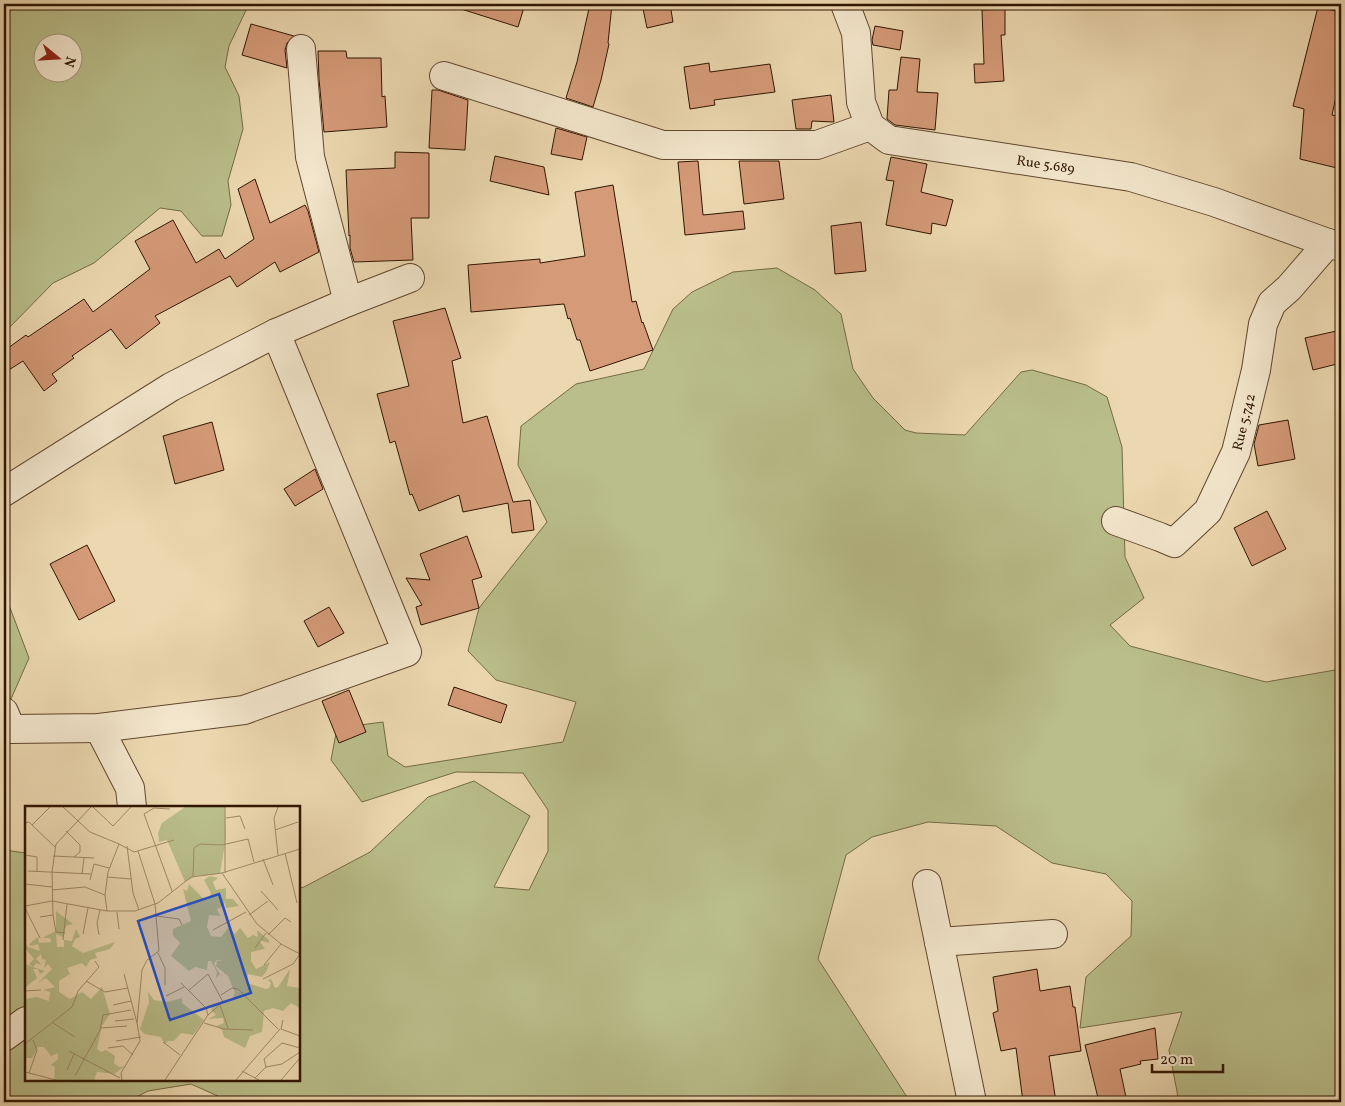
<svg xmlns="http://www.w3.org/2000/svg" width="1345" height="1106" viewBox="0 0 1345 1106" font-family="Vollkorn,serif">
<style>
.green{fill:#b9be8a;stroke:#756a46;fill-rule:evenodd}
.building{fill:#d59a78;stroke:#311501}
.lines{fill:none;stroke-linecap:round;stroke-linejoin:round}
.minor-casing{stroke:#60462d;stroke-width:30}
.minor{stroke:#f3e6cc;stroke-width:28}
.labels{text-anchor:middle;stroke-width:5;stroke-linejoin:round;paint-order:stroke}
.street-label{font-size:14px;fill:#311501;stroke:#f3e6cc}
.inset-road{fill:none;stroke:#a18a6a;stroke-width:1}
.view{fill:#1d4ed8;fill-opacity:0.15;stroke:#1d4ed8;stroke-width:2.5}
.inset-edge{fill:none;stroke:#311501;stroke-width:2.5}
</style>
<rect width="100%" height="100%" fill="#ecd8b0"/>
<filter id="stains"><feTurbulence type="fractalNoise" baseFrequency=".004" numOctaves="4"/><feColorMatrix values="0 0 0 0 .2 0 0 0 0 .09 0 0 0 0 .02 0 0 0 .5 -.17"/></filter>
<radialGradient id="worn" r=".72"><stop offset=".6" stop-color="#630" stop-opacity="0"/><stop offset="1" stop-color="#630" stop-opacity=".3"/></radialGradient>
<!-- green -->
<path class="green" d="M4 4H249L229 46 225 67 239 96 243 129 228 181 231 205 222 236H202L181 211 160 208 94 263 53 283 4 333ZM42 42H72V72H42Z
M777 268 815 290 841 314 853 369 873 398 905 430 916 433 965 435 1021 372 1032 370 1086 385 1107 397 1122 447 1125 557 1144 598 1110 625 1130 646 1266 682 1341 669V949L1338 967 1341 976V1102H1179L1169 1050 1182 1012 1080 1028 1086 977 1131 936 1132 901 1106 874 1052 863 996 826 928 822 872 837 846 855 818 959 907 1097 876 1102H231L191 1084 148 1091 127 1102H4V850L26 853V1080H299V888L304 887 370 852 428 797 474 781 530 816 494 887 529 890 548 851V810L523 773 456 772 362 802 331 760 337 728 383 722 388 756 405 767 563 742 576 702 496 680 468 651 479 608 547 522 518 465 521 426 576 384 644 369 673 309 692 292 733 272Z
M4 592 29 658 4 715Z"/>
<!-- building -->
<path class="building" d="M459 4H525L518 27 458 8Z
M590 4H612L608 43 609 44 601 80 593 107 566 98 577 62Z
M642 4H670L673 22 647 28Z
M1318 7 1341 12V74L1332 115 1341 117V169L1300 159 1304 109 1293 106Z
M1005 9V35H1001L1004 81 975 83 974 64H984L982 10Z
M251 24 294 36 287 43 285 50 287 68 242 55Z
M875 26 903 31 900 50 873 45 872 40Z
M318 51H346L347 58H381L382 97 385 96 387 127 324 132 319 79Z
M901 57 920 59 917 92 938 93 935 130 895 125 887 119 889 90H897Z
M709 63 710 72 770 64 775 92 714 100 715 105 690 109 684 67Z
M432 90H438L468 100 465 150 429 148Z
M831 95 834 122 812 121 811 129H796L792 100Z
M556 128 587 137 582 160 551 154Z
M395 152 429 153V218H411L413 260 354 262 350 248V235L349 236 346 170 395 168Z
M495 156 544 167 549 195 490 181Z
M891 157 927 164 921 192 953 200 946 226 932 223 931 234 886 225 894 181 886 180Z
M698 161 703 215 743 211 745 229 685 235 678 162Z
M739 161H779L784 199 744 204Z
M255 179 270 223 305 205 308 211 319 252 280 272 275 262 237 287 230 276 155 316 160 323 126 349 111 329 72 356 74 358 52 374 57 381 44 391 23 361 4 373V351L26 335 28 337 84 299 93 312 150 269 135 241 173 220 196 263 219 249 225 259 254 239 238 189Z
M613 185 632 302 636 301 642 323 643 322 653 350 590 371 580 340H577L570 318 568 319 564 304 471 312 468 265 540 259V263L585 256 575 192Z
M861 222 866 271 835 274 831 226Z
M445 308 461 358 452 361 463 423 487 416 513 502 530 500 534 530 512 533 508 503 463 512 459 495 419 511 412 494 410 495 395 441 390 443 377 394 409 386 393 321Z
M1341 330V363L1313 370 1305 338Z
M1288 420 1295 459 1258 466 1254 444 1259 425Z
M212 422 224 470 175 484 163 436Z
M315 469 323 489 295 506 284 489Z
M1267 511 1286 549 1252 566 1234 528Z
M467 536 482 577 472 580 479 608 421 625 416 607 422 605 406 578 430 580 420 554Z
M87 545 115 601 79 620 50 564Z
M329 607 344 633 318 647 304 621Z
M454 687 507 705 501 723 448 705Z
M349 690 366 732 339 743 322 701Z
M1037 969 1040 991 1070 986 1073 1007H1075L1081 1051 1049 1056 1056 1102H1023L1016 1048 1001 1051 993 1013 998 1011 993 977Z
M1155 1028 1158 1059 1140 1061 1141 1064 1120 1069 1127 1102H1099L1085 1045Z"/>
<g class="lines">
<defs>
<g id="minor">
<path id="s1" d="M845 4 856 33 861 102 870 126 889 140 1131 177 1214 202 1328 243 1341 247"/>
<path d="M301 49 310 157 348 302"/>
<path d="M444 76 663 145H817L870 126"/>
<path d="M4 492 171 387 276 333 348 302 410 278"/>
<path id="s2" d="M1116 521 1160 537 1174 543 1208 511 1236 452 1256 370 1263 324 1272 303 1289 288 1328 243"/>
<path d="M4 712 11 729 99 728 244 710 407 652 276 333"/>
<path d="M99 728 130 788 132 807"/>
<path d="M927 884 972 1102"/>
<path d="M939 942 1053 934"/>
<path d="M4 1037 26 1021"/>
</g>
</defs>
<!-- minor casing -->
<use href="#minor" class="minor-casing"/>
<!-- minor -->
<use href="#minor" class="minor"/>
</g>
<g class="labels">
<!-- street labels -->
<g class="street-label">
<text dy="5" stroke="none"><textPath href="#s1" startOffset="308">Rue 5.689</textPath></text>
<text dy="5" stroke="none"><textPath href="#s2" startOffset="205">Rue 5.742</textPath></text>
</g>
</g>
<!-- overview -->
<g transform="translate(25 806)">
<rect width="275" height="275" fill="#ecd8b0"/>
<path d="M160 1H200L201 31 195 68 171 70 160 76 142 34 134 36 133 27 137 17ZM185 70 193 72 188 76 191 84 201 82V93H208L214 100 201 102 200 95 199 100 192 103 195 110 184 109 182 121 186 130 196 131 204 121 210 128 215 122 223 132 228 129 233 131 232 124 244 134V137L234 134 240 143 226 146V155L231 163 245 156 241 166 237 171 223 168 222 177 241 183 244 182 246 177 243 174 246 173 250 182 253 181 265 163 262 180 275 182V202L266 197 258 205 248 202 239 205 237 226 225 230 220 242 199 231 197 224 191 220 199 217 198 212 183 213 191 209 186 204 188 199 206 195 210 187 203 170 191 160 192 155 198 154H192L189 157 191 162 195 168 191 172 192 166 186 155H183L182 164 170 161 164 165 146 150 155 137 148 129V123L166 115 158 83 162 85 164 78 179 93 184 92 186 87 179 74ZM31 105 48 118 41 120 38 131 31 128 32 141H39V134L47 135 51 123 55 131 50 133 47 140 58 147 90 136 85 143 70 147 72 152 65 154 61 161 57 157 42 162 45 168 34 175V186L45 193 57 186 66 193 77 181 85 208 77 220 72 243 76 246 81 244 90 250 89 257 94 261 100 260 89 268 72 266 69 274H29L30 261 26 259 33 253V247L26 250 19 241H13L7 252H0V193L12 191 24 195 25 186 18 184 30 181 21 172 13 177 27 163 23 158 19 162 21 154 17 153 16 148 11 153 17 159 11 157 8 161 20 165 15 168 13 163H8L12 172 0 182V158L8 161 4 158 9 153 0 142V136L3 141 15 145 13 138 6 140 4 138 13 131 14 137 26 136 25 132H17L31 125ZM123 186 129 194 143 196 157 192V197L179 214 168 229 156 227 149 235H143L140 238 136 231 119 228 115 223 124 196Z" fill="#b9be8a"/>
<path class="inset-road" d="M38 1 65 26 94 38 83 66 80 89 82 105M68 1 88 20 106 1M145 3 129 2 119 8 147 85M275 7V27M201 12 215 10 220 23M0 17 4 16 30 41M7 19 25 1M250 24 273 16M94 38 109 46 149 34M102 40 108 87 114 104M260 47 272 97M0 49 12 51V65M253 49 249 12 253 1M28 50 49 51 55 46V39L41 25M49 51 69 52M238 53 248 79M3 65 66 68M197 67 275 43M200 67V1M57 68 59 52M168 70 169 42 175 38 197 39 223 33 229 56M82 71 106 73M65 74 69 58 84 62M0 78 27 81M27 84 60 81 80 89M236 85 253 104M0 100 27 95 82 105H110L133 97 166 71 197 67 232 118 256 138 275 148M0 102 15 132M92 106 94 123M28 109 31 126 40 127M224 109 243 95M131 110 154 113 157 119M15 111 28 109 27 66 31 38 66 1M188 124 221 106M58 128 63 102M74 129 72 117 75 104M243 129 260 112 266 116M38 134 42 98M230 142 241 127M133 147 140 162V179M239 159 256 138M99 168 112 217M238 173 268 158 275 148M61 175 80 186 103 182M0 185 16 184M163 185 183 168 198 196 183 209M196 189 207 182 213 183 253 223M141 190 159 181M88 199 106 195M195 199 203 222M258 214 256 223 275 230M90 215 109 213M28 217 50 231M179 217 199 223 228 224M76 222 102 220M91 235 116 231M138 236 155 249M0 238 47 201 53 185 74 161 70 155M83 242 98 240 108 249M44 245 95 272M241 261 239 253 257 237 275 242M42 264 49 248M217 265 234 274M0 266 4 267 12 244 8 234M4 267 31 274M50 270 75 224 78 209 106 204M230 272 241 261 257 258 275 246M97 274 96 267 115 235 112 217 117 164 122 154 134 145 130 98 113 45M140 274 183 209 181 202 156 177M211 274 255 223M256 274 275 252"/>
<path class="view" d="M194 88 226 187 145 214 113 115Z"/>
<rect width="275" height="275" class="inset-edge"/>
</g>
<!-- margin -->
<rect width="1345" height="1106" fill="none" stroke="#ecd8b0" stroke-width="20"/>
<rect x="5" y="5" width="1335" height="1096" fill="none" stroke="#311501" stroke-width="2.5"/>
<rect x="10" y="10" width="1325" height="1086" fill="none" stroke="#311501"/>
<!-- north arrow -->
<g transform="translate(58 58) rotate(108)"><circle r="24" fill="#f3e6cc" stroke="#a5927b"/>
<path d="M0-4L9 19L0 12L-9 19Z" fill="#8f2418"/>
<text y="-8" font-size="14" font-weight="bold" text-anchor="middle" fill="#311501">N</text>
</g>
<!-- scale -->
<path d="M1152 1064v8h71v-8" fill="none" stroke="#311501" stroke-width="2.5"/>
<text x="1160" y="1064" font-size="15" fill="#311501" stroke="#f3e6cc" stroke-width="4" paint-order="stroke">20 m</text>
<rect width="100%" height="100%" filter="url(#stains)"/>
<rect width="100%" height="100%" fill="url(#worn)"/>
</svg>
